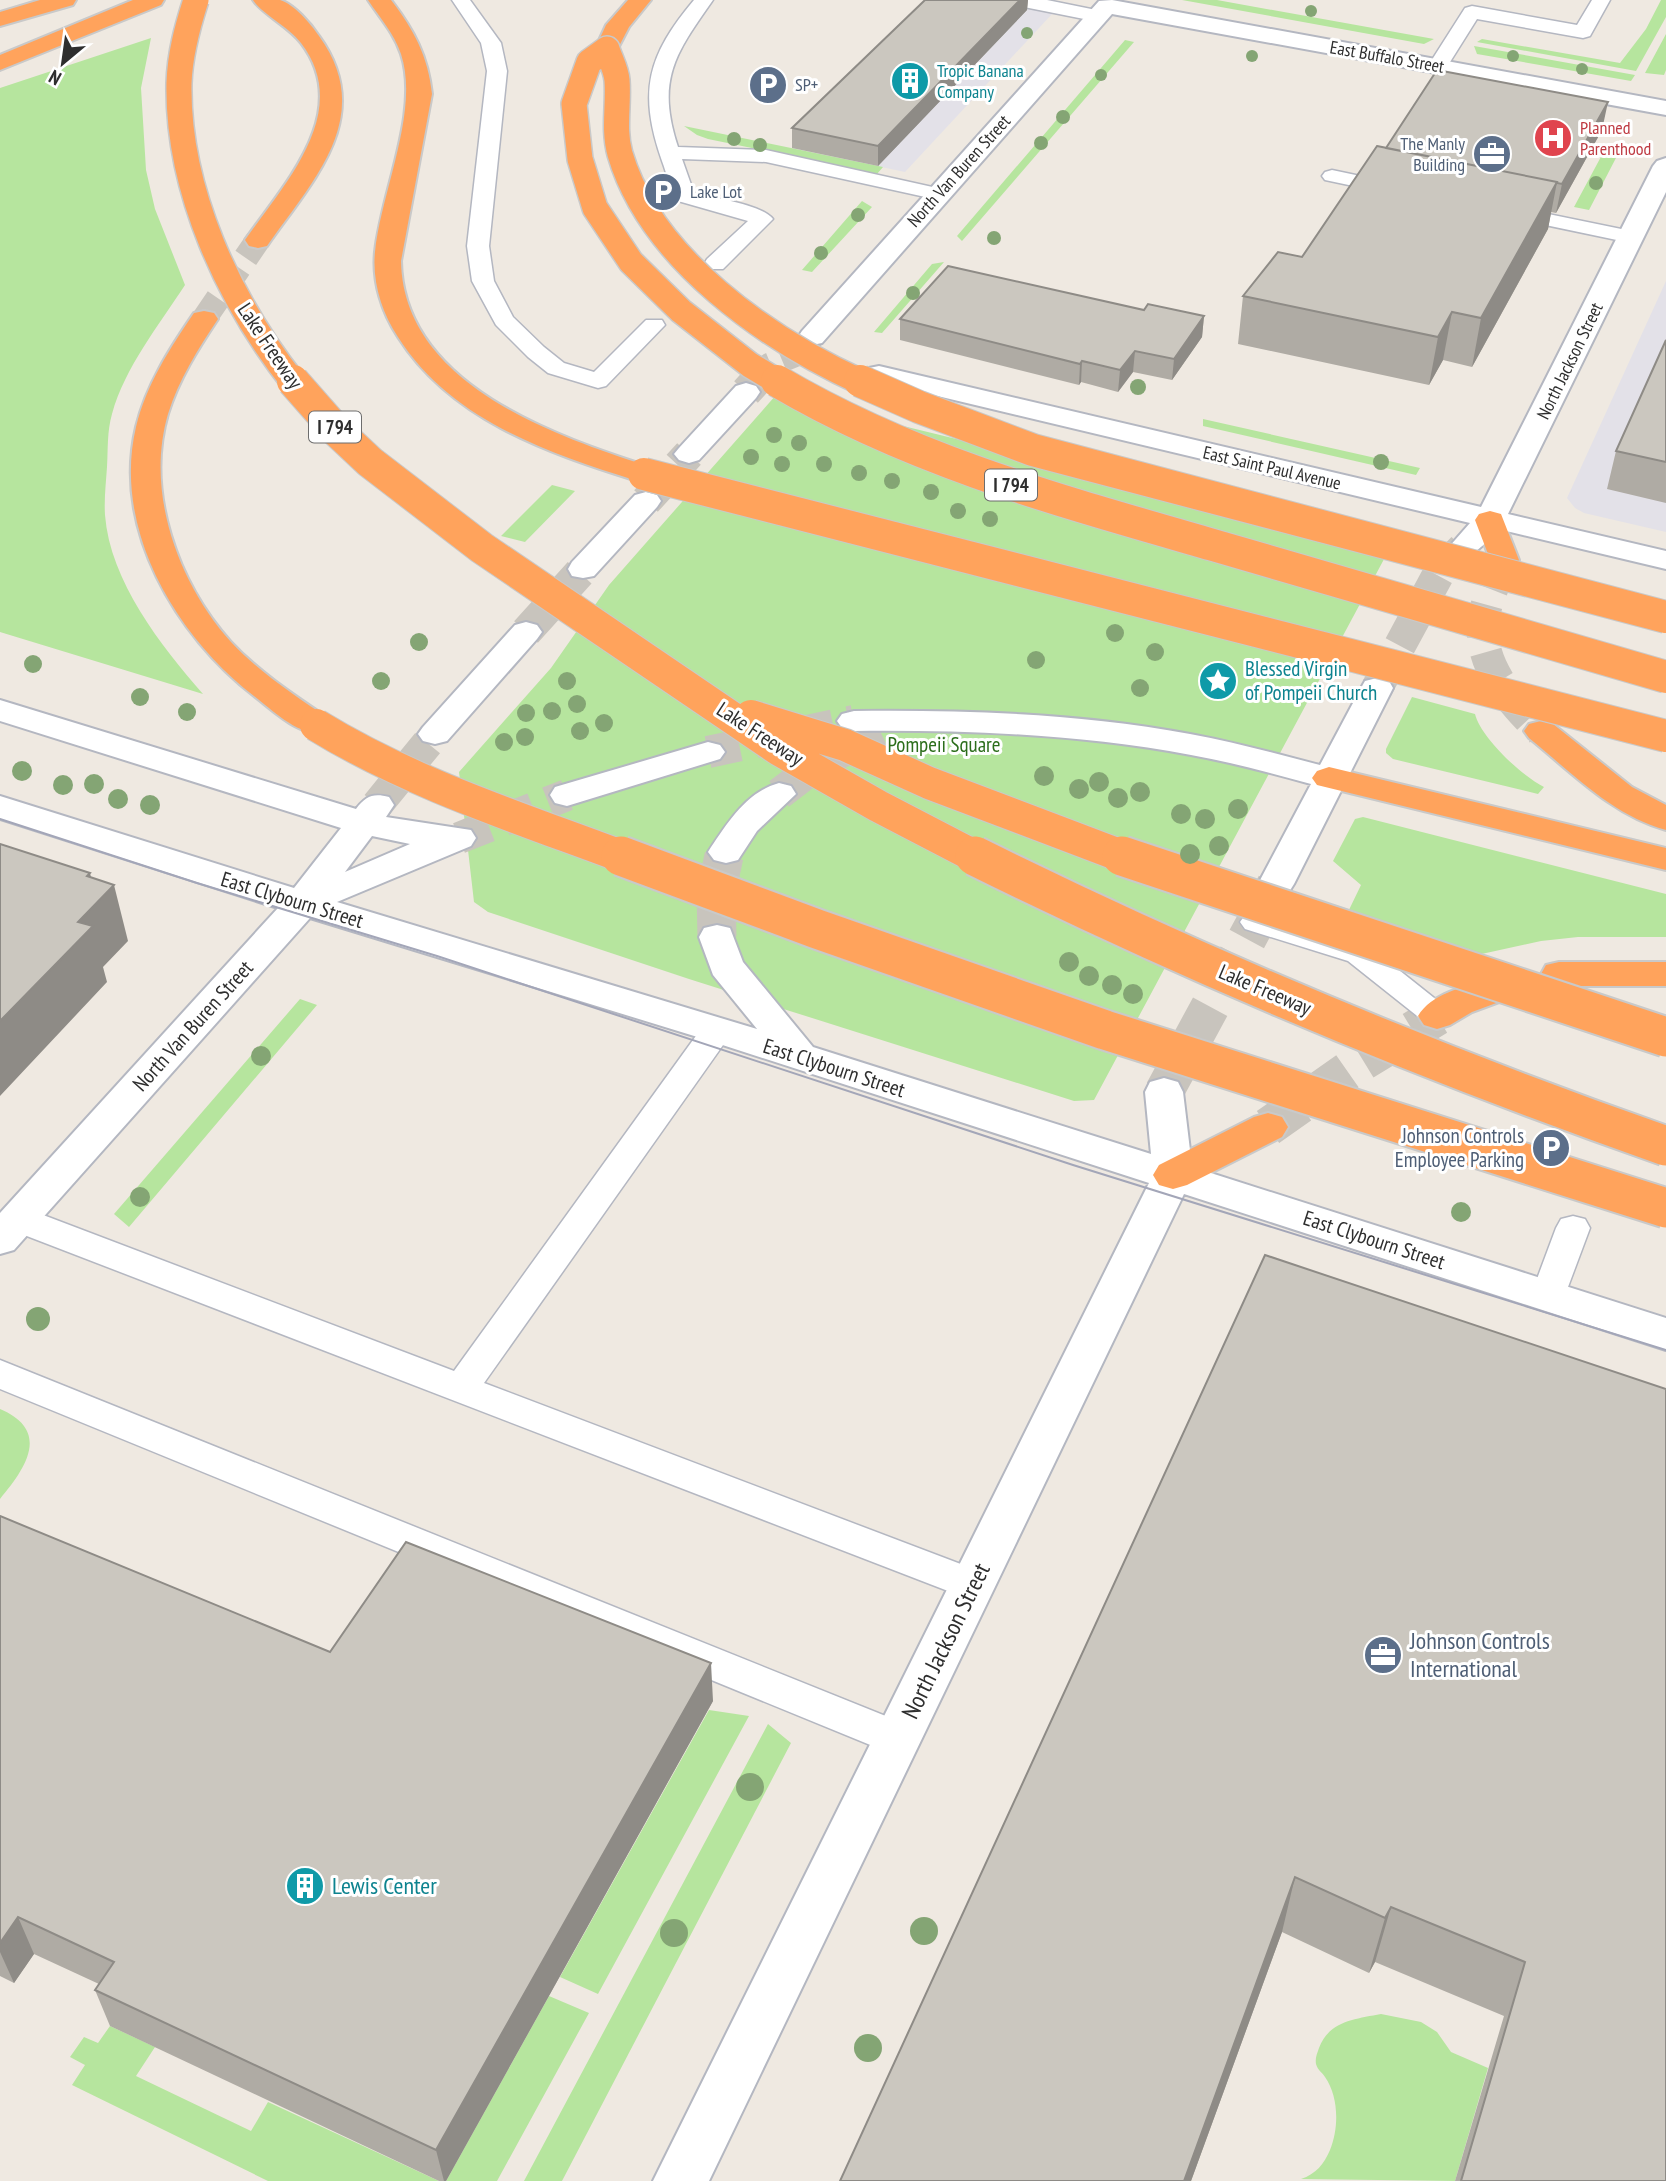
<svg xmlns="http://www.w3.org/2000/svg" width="1666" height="2181" viewBox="0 0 1666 2181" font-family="'PT Sans Narrow',sans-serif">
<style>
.industrial{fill:#e3e1e8}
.green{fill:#b6e59e}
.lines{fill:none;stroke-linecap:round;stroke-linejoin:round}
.secondary-tunnel-far2{stroke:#c8c4bd;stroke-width:25;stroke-dasharray:25 12;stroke-linecap:butt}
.secondary-tunnel-far1{stroke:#c8c4bd;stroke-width:32;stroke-dasharray:32 16;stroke-linecap:butt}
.secondary-tunnel{stroke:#c8c4bd;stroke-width:39;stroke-dasharray:39 19;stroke-linecap:butt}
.highway-tunnel-far2{stroke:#c8c4bd;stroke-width:25;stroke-dasharray:25 12;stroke-linecap:butt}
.highway-tunnel-far1{stroke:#c8c4bd;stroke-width:32;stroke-dasharray:32 16;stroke-linecap:butt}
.highway-tunnel{stroke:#c8c4bd;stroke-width:39;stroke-dasharray:39 19;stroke-linecap:butt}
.lane-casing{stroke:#b4b7c1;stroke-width:3}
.secondary-casing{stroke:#b4b7c1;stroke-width:4}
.highway-casing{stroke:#c9c9c9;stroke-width:4}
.lane{fill:#fff;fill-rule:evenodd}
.secondary{fill:#fff;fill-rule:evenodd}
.highway{fill:#ffa35c;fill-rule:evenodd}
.tram{stroke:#a3a6b8;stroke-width:2}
.highway-bridge-far2-casing{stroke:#c9c9c9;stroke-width:28;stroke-linecap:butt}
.highway-bridge-far1-casing{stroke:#c9c9c9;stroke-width:34;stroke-linecap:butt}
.highway-bridge-casing{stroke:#c9c9c9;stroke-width:43;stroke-linecap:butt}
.highway-bridge-far2{stroke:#ffa35c;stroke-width:25}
.highway-bridge-far1{stroke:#ffa35c;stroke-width:32}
.highway-bridge{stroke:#ffa35c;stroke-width:39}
.tree{fill:#84a574}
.wall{fill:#afaba4}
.shaded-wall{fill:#8e8b86}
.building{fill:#cbc7bf;stroke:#8e8b86;stroke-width:2}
.labels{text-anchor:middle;stroke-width:6;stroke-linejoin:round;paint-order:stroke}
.far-street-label{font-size:18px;fill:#2e2e2e;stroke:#fff}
.far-culture-label{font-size:18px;fill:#0d838f;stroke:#fff;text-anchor:start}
.far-service-label{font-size:18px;fill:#4e5e75;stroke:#fff;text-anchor:start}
.far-health-label{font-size:18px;fill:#be3a42;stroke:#fff;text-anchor:start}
.shield{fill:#fff;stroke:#6d6d6d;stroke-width:2}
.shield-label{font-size:19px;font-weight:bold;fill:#2e2e2e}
.street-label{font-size:21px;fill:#2e2e2e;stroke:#fff}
.culture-label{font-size:21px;fill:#0d838f;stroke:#fff;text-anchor:start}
.park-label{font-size:21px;fill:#2c6e1b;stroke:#fff}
.service-label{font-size:21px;fill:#4e5e75;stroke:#fff;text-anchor:end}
.near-street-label{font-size:24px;fill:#2e2e2e;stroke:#fff}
.near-service-label{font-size:24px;fill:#4e5e75;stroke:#fff;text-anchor:start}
.near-culture-label{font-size:24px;fill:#0d838f;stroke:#fff;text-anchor:start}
</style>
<rect width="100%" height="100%" fill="#efe9e1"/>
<!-- industrial -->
<path class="industrial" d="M983 0 1053 13 905 172 792 148Z
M1666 281V532L1584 513 1575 508 1567 498Z"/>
<!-- green -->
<path class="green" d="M1182 0H1217L1434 39 1424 44Z
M1661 0H1666V17L1636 71 1477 42 1482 39 1620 63 1646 29Z
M1666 34V70L1664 75 1645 73Z
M151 38 141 88 146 170 155 209 185 285C159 325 125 367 112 414 107 431 108 449 107 467 106 482 104 499 105 515 110 581 161 646 203 694L0 632V88Z
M1125 40 1134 42 962 241 957 236Z
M1474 46 1635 75 1631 81 1477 54Z
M684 126 883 167 877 174 708 139 697 135Z
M1603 153 1617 156 1589 210 1574 207Z
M862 201 872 207 812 272 802 270Z
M944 262 882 333 874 332 932 264Z
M776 395 1387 544 1390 548 1094 1100 1074 1101 689 979 488 912 474 902 459 772 551 668 609 585Z
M1203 419 1420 468 1416 475 1203 426Z
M552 485 575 491 525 542 501 536Z
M1412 697 1475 714C1481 738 1522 776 1544 787L1538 794 1393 759 1386 753V749Z
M1363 817 1666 894V937H1578L1541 941 1477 955 1347 914 1361 885 1333 861 1355 819Z
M300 999 317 1005 129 1227 114 1214Z
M0 1409C52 1431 25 1469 0 1499Z
M709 1710 749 1716 598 1994 560 1977Z
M768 1724 791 1743 562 2181H524Z
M549 1996 589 2013 497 2181H446Z
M1381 2014 1421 2022 1437 2032 1451 2052 1488 2068 1455 2181 1301 2179C1316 2174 1324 2164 1330 2150 1339 2128 1339 2097 1325 2077 1322 2072 1318 2071 1316 2064 1315 2058 1317 2054 1319 2048 1329 2021 1355 2019 1381 2014Z
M110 2026 155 2047 136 2076 251 2131 268 2102 439 2181H268L72 2085 85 2065 70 2057 84 2037 98 2043Z"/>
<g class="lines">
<!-- secondary-tunnel-far2 -->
<path class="secondary-tunnel-far2" d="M754 383 770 365 799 353 812 337"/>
<!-- secondary-tunnel-far1 -->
<path class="secondary-tunnel-far1" d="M746 392 756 381
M646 501 689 454
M526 632 583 569
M1377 688 1439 573 1463 548
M708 752 854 721
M779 794 822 761 881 733
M377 805 435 734
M459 838 567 795
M723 858 726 852"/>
<!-- secondary-tunnel -->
<path class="secondary-tunnel" d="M717 937 716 893 724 856
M1164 1092 1276 885"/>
<!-- highway-tunnel-far2 -->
<path class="highway-tunnel-far2" d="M204 319 258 240"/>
<!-- highway-tunnel-far1 -->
<path class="highway-tunnel-far1" d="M1504 560C1497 579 1487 597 1484 617 1476 662 1511 702 1541 731"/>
<!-- highway-tunnel -->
<path class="highway-tunnel" d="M1268 1127 1355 1066 1437 1016"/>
<defs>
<path id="lane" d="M452 0H470L501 43 507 71 489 246 494 281 513 317 544 347 564 363 594 372 646 320H662L665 325 606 386 598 388 548 373 528 357 496 325 472 281 467 246 487 71 481 43Z
M694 0H713C675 54 656 80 678 147L766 150 946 190 949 194 946 198 939 200 766 162 682 159 694 193C713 198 761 204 773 219L723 269H707L704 264 707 259 748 221 678 201C670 190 667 174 662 161 638 92 647 56 694 0Z
M1010 0H1047L1106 12 1108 16 1099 22 1019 6Z
M1592 0H1610L1590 36 1583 38 1477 19 1445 70 1438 72 1428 66 1465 8 1472 6 1577 25Z
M1332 170 1403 185 1406 189 1403 193 1396 195 1325 180 1322 176 1325 172Z
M1509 206 1631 231 1639 232 1642 237 1639 242 1631 243 1502 216 1498 212 1502 208Z
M1255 912 1370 947 1448 1009 1452 1016 1448 1023 1437 1027 1426 1023 1348 961 1245 929 1240 922 1245 915Z
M717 1019 728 1022 732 1030 728 1038 484 1383 987 1574 993 1585 987 1596 974 1601 961 1596 6 1228 1 1219 6 1210 18 1207 30 1210 454 1371 706 1022Z
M1573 1216 1585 1219 1590 1228 1565 1295 1560 1304 1548 1308 1536 1304 1531 1295 1556 1228 1561 1219Z
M0 1360 913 1727 919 1739 913 1751 899 1756 885 1751 0 1389Z"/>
<path id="secondary" d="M1112 0 1666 101V115L1112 14 822 343 812 345 802 343 798 337 802 331 1099 1Z
M1666 158V192L1508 514 1666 551V569L1498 529C1484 544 1474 560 1452 555L1448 548 1470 523 879 382 869 380 865 374 869 368 879 366 1481 507 1653 166 1657 161Z
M746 383 756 386 760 392 756 398 699 460 689 463 679 460 674 454 679 448 736 386Z
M646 492 657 495 661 501 657 507 594 576 583 578 572 576 568 569 572 562 635 495Z
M526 622 537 625 542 632 537 639 447 741 435 744 423 741 418 734 423 727 515 625Z
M1377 678 1389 681 1393 688 1294 884 1289 892 1276 896 1263 892 1258 884 1311 784C1271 773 1231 762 1191 755 1080 734 967 730 854 731L842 728 837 721 842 714 854 711C966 710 1079 713 1190 734 1234 742 1277 754 1320 765L1361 688 1365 681Z
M0 700 356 809C366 796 373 793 389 797L394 805 386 817 471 830 476 838 471 846 337 902 757 1029 713 975 699 937 704 928 717 925 730 928 743 962 813 1047 1151 1154 1145 1092 1150 1082 1164 1078 1178 1082 1183 1092 1192 1167 1666 1318V1350L1184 1194 709 2181H653L1149 1183 704 1039 310 918 14 1250 0 1254V1213L278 908 0 819V796L294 888 341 828 0 721ZM372 836 410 844 345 872Z
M708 742 720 745 725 752 720 759 567 806 555 803 550 795 555 787Z
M779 783 791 786 796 794 757 831 738 860 726 863 714 860 708 852C726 825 746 792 779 783Z"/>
<path id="highway" d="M40 0H76L73 5 0 26V12Z
M133 0H164L161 5 0 70V55Z
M253 0C260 0 272 0 280 0 294 4 311 24 319 36 377 116 313 180 267 246L258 248 249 246 245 240C283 185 354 112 301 43 288 26 262 14 253 0Z
M368 0H391C414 30 428 56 432 94L401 261C403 385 557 437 654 468L659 474 654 480 644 483 634 480C545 452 450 419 398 337 382 313 372 282 375 252 381 192 420 111 401 54 394 33 380 18 368 0Z
M628 0H651L629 27 615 54H599L595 49 606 25Z
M204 311 214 313 218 319C198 349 179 379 168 414 145 492 178 583 231 642 259 672 294 695 328 718L333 725 328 732C301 739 275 712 254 696 176 636 112 529 136 427 146 385 170 348 194 313Z
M1490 511 1501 514 1519 560 1515 567 1504 569 1493 567 1475 520 1479 514Z
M1541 721 1553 724 1632 787 1666 805V830C1613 816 1571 772 1529 738L1524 731 1529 724Z
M1329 767 1666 848V870L1317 785 1312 778 1317 771Z
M1559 962H1666V986H1559L1546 983 1541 974 1546 965Z
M1486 980 1499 984 1505 993 1499 1002 1472 1012 1450 1025 1437 1029 1424 1025 1418 1016C1431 994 1463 987 1486 980Z
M1268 1113 1282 1117 1288 1127 1282 1137 1187 1185 1173 1189 1159 1185 1153 1175 1159 1165 1254 1117Z"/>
</defs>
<!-- lane casing -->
<use href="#lane" class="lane-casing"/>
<!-- secondary casing -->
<use href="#secondary" class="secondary-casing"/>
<!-- highway casing -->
<use href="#highway" class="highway-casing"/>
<!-- lane -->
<use href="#lane" class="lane"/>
<!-- secondary -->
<use href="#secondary" class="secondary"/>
<!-- highway -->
<use href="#highway" class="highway"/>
<!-- tram -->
<path class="tram" d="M0 819 197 883 437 956 1073 1165 1666 1350"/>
<defs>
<path id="highway-bridge-far2" d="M196 0C187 28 180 54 179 83 177 190 229 301 294 383
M780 383 750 365 681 311 631 262 595 208 580 159 574 104 589 62 607 49C610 59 616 69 617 80 619 105 613 129 620 154 651 259 768 340 863 383"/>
<path id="highway-bridge-far1" d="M293 381 337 431 370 462 482 548 778 749 878 806 978 858
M777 381C912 461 1064 502 1213 545 1364 589 1515 633 1666 677
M860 381 919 407 1033 450 1666 617
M644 474 1666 736
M751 716 845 745 929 783 1127 858
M316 725C412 784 520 818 626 858"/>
<path id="highway-bridge" d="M621 856 817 929 1105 1030 1666 1208
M975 856C1199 967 1430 1063 1666 1146
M1122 856 1666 1037"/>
</defs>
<!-- highway-bridge-far2 casing -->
<use href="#highway-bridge-far2" class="highway-bridge-far2-casing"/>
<!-- highway-bridge-far1 casing -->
<use href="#highway-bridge-far1" class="highway-bridge-far1-casing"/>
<!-- highway-bridge casing -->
<use href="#highway-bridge" class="highway-bridge-casing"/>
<!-- highway-bridge-far2 -->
<use href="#highway-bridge-far2" class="highway-bridge-far2"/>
<!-- highway-bridge-far1 -->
<use href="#highway-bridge-far1" class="highway-bridge-far1"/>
<!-- highway-bridge -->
<use href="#highway-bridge" class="highway-bridge"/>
</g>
<!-- trees -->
<g class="tree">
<circle cx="1311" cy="11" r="6"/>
<circle cx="1027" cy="33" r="6"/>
<circle cx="1252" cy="56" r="6"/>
<circle cx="1513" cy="56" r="6"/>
<circle cx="1582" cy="69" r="6"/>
<circle cx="1101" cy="75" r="6"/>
<circle cx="1063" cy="117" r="7"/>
<circle cx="734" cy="139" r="7"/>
<circle cx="1041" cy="143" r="7"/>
<circle cx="760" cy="145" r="7"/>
<circle cx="1596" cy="183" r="7"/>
<circle cx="858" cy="215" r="7"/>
<circle cx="994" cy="238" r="7"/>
<circle cx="821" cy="253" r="7"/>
<circle cx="913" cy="293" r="7"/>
<circle cx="1138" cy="387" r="8"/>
<circle cx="774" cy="435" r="8"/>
<circle cx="799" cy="443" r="8"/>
<circle cx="751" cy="457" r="8"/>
<circle cx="1381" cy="462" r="8"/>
<circle cx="782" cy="464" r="8"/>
<circle cx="824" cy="464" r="8"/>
<circle cx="859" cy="473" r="8"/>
<circle cx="892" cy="481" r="8"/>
<circle cx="931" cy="492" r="8"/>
<circle cx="958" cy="511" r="8"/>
<circle cx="990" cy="519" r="8"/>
<circle cx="1115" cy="633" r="9"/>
<circle cx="419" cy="642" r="9"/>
<circle cx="1155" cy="652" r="9"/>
<circle cx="1036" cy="660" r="9"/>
<circle cx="33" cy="664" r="9"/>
<circle cx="381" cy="681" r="9"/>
<circle cx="567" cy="681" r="9"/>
<circle cx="1140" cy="688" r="9"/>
<circle cx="140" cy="697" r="9"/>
<circle cx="577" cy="704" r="9"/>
<circle cx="552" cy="711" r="9"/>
<circle cx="187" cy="712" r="9"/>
<circle cx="526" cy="713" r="9"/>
<circle cx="604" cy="723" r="9"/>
<circle cx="580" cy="731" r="9"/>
<circle cx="525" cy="737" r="9"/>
<circle cx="504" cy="742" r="9"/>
<circle cx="22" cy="771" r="10"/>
<circle cx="1044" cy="776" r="10"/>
<circle cx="1099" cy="782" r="10"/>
<circle cx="94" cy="784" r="10"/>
<circle cx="63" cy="785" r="10"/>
<circle cx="1079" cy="789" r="10"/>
<circle cx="1140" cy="792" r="10"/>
<circle cx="1118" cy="798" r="10"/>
<circle cx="118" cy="799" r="10"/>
<circle cx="150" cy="805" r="10"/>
<circle cx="1238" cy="809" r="10"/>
<circle cx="1181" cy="814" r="10"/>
<circle cx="1205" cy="819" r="10"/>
<circle cx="1219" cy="846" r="10"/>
<circle cx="1190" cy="854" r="10"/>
<circle cx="1069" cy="962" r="10"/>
<circle cx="1089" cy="976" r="10"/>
<circle cx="1112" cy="985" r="10"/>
<circle cx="1133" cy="994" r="10"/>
<circle cx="261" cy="1056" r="10"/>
<circle cx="140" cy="1197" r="10"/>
<circle cx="1461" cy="1212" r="10"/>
<circle cx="38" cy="1319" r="12"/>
<circle cx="750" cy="1787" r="14"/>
<circle cx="924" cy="1931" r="14"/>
<circle cx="674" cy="1933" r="14"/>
<circle cx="868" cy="2048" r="14"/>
</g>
<!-- wall -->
<path class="wall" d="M925 0H1028L1027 10 878 166 792 148V128Z
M1602 130 1556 213 1551 212 1548 229 1472 367 1443 360 1429 385 1238 344 1243 296 1302 257 1386 148Z
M1144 310 1204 316 1202 337 1172 380 1133 372 1118 392 1081 382 1079 385 900 340V319Z
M1666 340V503L1607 489 1616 451Z
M1666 1389V2181H1455L1504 2016 1375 1962 1369 1973 1282 1932 1191 2181H840Z
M0 1516 330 1652 713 1701 446 2181H439L110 2026 95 1990 99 1984 34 1954 14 1983 0 1976Z"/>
<!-- shaded-wall -->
<path class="shaded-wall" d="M1020 0H1028L1027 10 878 166V146Z
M1608 102 1602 130 1556 213 1562 184Z
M1557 182 1548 229 1472 367 1481 318Z
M1452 312 1443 360 1429 385 1438 337Z
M1204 316 1202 337 1172 380 1174 359Z
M1135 351 1133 372 1118 392 1120 370Z
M1082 361 1081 382 1079 385 1080 364Z
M90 873 97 902 114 885 128 941 103 967 107 982 0 1096V1021L78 922 87 876Z
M711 1663 713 1701 446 2181H444L436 2150Z
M1295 1877 1282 1932 1191 2181H1184Z
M1391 1907 1375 1962 1369 1973 1385 1918Z
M18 1917 34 1954 14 1983 0 1952V1943Z"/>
<!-- building -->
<path class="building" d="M925 0H1020L878 146 792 128Z
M1437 70 1608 102 1562 184 1557 183V182L1386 148Z
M1377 146 1557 182 1481 318 1452 312 1438 337 1243 296 1278 252 1302 257Z
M948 266 1144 310 1148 304 1204 316 1174 359 1135 351 1120 370 1082 361 1080 364 900 319Z
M1666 340V462L1616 451Z
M0 844 90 873 87 876 114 885 78 922 93 926 0 1021Z
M1265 1255 1666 1389V2181H1461L1525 1962 1391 1907 1385 1918 1295 1877 1184 2181H840Z
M0 1516 330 1652 406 1542 711 1663 436 2150 95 1990 114 1962 18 1917 0 1943Z"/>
<!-- icons -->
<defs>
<symbol id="building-disc" viewBox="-11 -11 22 22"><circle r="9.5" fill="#0f9aa8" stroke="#fff"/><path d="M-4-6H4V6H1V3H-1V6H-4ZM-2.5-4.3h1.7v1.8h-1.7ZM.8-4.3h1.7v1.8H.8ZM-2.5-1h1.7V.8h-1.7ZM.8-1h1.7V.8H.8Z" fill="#fff"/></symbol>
<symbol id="parking-disc" viewBox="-11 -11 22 22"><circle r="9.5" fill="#5c6f8a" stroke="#fff"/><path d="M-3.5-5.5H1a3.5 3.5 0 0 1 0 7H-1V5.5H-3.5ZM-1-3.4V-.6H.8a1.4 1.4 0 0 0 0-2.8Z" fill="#fff"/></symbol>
<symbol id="hospital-disc" viewBox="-11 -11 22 22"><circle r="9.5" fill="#e0444e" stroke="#fff"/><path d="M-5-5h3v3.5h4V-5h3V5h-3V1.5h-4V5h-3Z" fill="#fff"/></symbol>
<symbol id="office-disc" viewBox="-11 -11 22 22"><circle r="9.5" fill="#5c6f8a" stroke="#fff"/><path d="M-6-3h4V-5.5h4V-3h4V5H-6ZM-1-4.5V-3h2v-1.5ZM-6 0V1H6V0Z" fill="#fff"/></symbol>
<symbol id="sight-disc" viewBox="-11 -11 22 22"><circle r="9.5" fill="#0f9aa8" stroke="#fff"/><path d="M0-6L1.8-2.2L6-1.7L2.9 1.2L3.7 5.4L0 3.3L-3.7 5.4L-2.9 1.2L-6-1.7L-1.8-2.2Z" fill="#fff"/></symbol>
</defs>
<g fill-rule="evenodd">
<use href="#building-disc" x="888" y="59" width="44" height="44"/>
<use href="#parking-disc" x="746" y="63" width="44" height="44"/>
<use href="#hospital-disc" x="1531" y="116" width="44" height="44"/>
<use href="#office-disc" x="1470" y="132" width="44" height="44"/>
<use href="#parking-disc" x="641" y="170" width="44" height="44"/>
<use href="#sight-disc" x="1196" y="659" width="44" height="44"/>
<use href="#parking-disc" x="1529" y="1126" width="44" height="44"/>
<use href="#office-disc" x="1361" y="1633" width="44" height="44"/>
<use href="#building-disc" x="283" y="1864" width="44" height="44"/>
</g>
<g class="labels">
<!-- far-street labels -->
<g class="far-street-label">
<text transform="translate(1387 57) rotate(10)" y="6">East Buffalo Street</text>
<text transform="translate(959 171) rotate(-48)" y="6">North Van Buren Street</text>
<text transform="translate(1570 361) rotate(-64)" y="6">North Jackson Street</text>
<text transform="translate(1272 468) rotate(13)" y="6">East Saint Paul Avenue</text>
</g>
<!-- far-culture labels -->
<g class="far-culture-label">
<text x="937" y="77">Tropic Banana<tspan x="937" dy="21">Company</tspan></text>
</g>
<!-- far-service labels -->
<g class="far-service-label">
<text x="795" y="91">SP+</text>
<text x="1465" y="150" text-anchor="end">The Manly<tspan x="1465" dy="21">Building</tspan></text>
<text x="690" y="198">Lake Lot</text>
</g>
<!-- far-health labels -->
<g class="far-health-label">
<text x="1580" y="134">Planned<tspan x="1580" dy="21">Parenthood</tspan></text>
</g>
<!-- shield labels -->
<g class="shield">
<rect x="309" y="411.5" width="52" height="31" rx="5"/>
<rect x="985" y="469.5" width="52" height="31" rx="5"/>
</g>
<g class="shield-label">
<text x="335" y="434">I 794</text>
<text x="1011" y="492">I 794</text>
</g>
<!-- street labels -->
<g class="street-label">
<text transform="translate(270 346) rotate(56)" y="7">Lake Freeway</text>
<text transform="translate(760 734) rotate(33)" y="7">Lake Freeway</text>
<text transform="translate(292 900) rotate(17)" y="7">East Clybourn Street</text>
<text transform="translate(1265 990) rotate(23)" y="7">Lake Freeway</text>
<text transform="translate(193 1026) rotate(-48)" y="7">North Van Buren Street</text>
<text transform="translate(834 1068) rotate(18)" y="7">East Clybourn Street</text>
<text transform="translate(1374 1240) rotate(18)" y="7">East Clybourn Street</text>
</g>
<!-- culture labels -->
<g class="culture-label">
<text x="1245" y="676">Blessed Virgin<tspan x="1245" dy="24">of Pompeii Church</tspan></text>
</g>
<!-- park labels -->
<g class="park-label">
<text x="944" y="752">Pompeii Square</text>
</g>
<!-- service labels -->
<g class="service-label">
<text x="1524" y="1143">Johnson Controls<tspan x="1524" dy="24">Employee Parking</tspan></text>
</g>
<!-- near-street labels -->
<g class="near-street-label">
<text transform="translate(946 1641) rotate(-64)" y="8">North Jackson Street</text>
</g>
<!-- near-service labels -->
<g class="near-service-label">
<text x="1410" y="1649">Johnson Controls<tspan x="1410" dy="28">International</tspan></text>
</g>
<!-- near-culture labels -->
<g class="near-culture-label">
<text x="332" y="1894">Lewis Center</text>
</g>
</g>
<!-- north arrow -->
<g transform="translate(63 63) rotate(209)" stroke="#ffffff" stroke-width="5" paint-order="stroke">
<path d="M0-5L12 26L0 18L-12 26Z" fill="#2e2e2e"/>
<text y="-10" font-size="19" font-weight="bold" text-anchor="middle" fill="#2e2e2e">N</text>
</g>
</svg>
